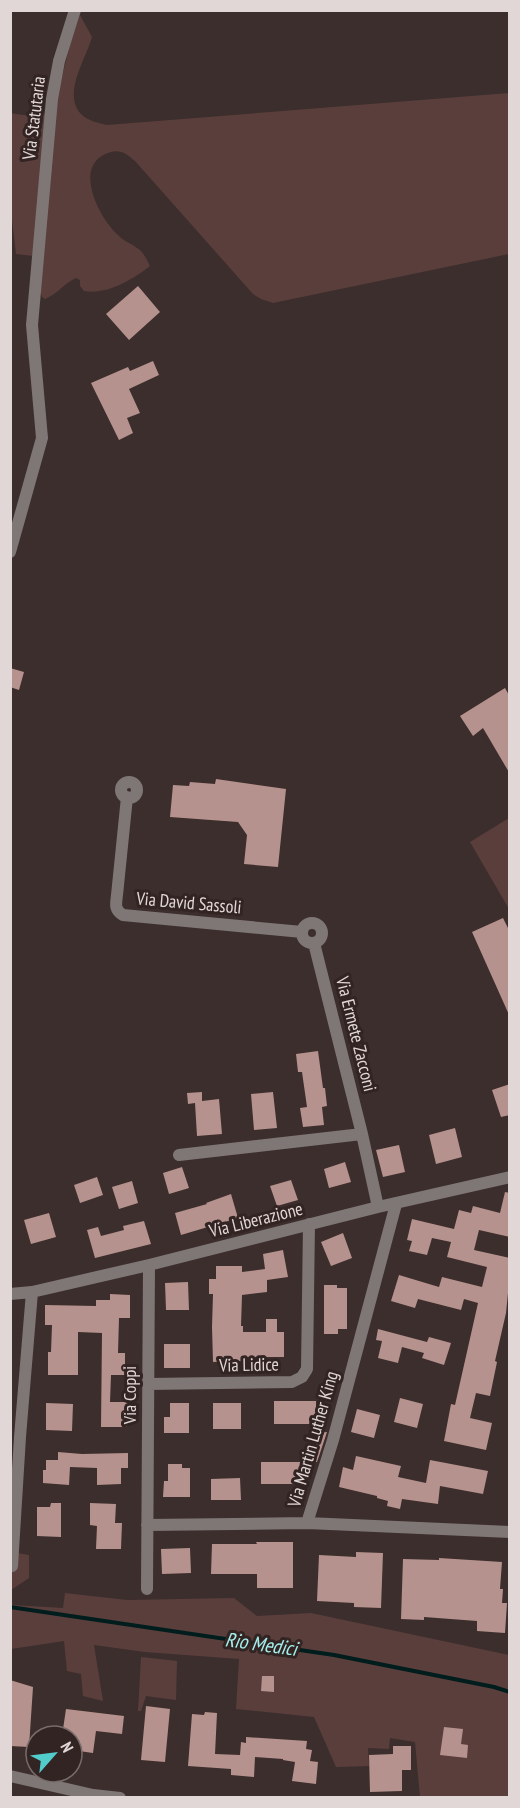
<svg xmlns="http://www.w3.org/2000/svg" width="520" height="1808" viewBox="0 0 520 1808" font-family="'PT Sans Narrow',sans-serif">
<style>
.green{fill:#5a3e3c}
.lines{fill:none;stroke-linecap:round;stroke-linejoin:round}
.stream{stroke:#001d1d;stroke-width:4}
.building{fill:#b6928e}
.street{stroke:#7f7776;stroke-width:12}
.labels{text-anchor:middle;stroke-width:6;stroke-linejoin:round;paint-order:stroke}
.street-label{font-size:18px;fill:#e1d7d6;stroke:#322422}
.water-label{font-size:20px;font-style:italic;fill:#a4efed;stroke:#322422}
</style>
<rect width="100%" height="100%" fill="#3c2e2c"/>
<!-- green -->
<path class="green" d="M80 15 92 37C86 59 62 94 81 114 88 121 99 123 107 125L509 93V254L273 303 261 299 253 294 135 161C128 155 121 149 111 152 71 163 98 217 118 235 123 241 131 243 137 248 143 251 147 260 150 266 132 280 107 295 84 291L80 286V280L76 278C64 283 58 294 45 299L42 297 40 289 42 257 16 254 10 203V113L30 116H40L50 110 56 101 70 45Z
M509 818V909L470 842Z
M11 1552 29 1555V1578L11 1590Z
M65 1593 127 1600 234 1598 257 1616 311 1613 509 1655V1797H420L415 1742 390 1738 389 1749 368 1748 369 1766 336 1767 314 1717 236 1709 239 1659 145 1652 94 1645 103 1701 83 1696 81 1674 67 1671 64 1641 11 1649 10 1600 13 1605 63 1608Z
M141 1657 177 1661 176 1700 146 1696 141 1711H138Z"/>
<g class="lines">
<!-- stream -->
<path class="stream" d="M10 1607 334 1655 494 1687 510 1692"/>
</g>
<!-- building -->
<path class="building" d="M138 286 160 312 129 340 106 314Z
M153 361 159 375 129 389 140 413 127 418 133 433 119 440 91 383 128 367 130 371Z
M10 668 24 672 19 690 10 687Z
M505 688 510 697V774L483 728 473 736 460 716Z
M216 779 286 789 278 867 244 864 247 835 238 822 170 817 173 785 189 786 190 782 215 784Z
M503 918 510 932V1017L472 932Z
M318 1051 323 1088H325L327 1106 322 1107 324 1125 303 1127 300 1108 307 1107 302 1072H298L296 1054Z
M510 1084V1115L501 1117 492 1090Z
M202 1092V1101L219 1099 222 1134 197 1136 195 1103 188 1104 187 1093Z
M273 1092 277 1128 254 1130 251 1094Z
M455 1128 462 1157 436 1164 429 1135Z
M399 1145 405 1172 383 1177 376 1150Z
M345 1162 351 1182 329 1188 324 1169Z
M182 1167 189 1188 169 1194 163 1173Z
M97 1177 103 1195 80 1203 74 1185Z
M291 1180 298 1200 277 1206 270 1186Z
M132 1181 138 1203 119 1209 112 1187Z
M505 1192 510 1193V1237L479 1230 474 1250 510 1258V1294L508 1293 506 1313 495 1361 497 1362 490 1396 476 1393 470 1418 492 1423 486 1450 444 1441 451 1404 455 1405 478 1303 464 1299 461 1310 418 1299 415 1308 391 1301 399 1275 439 1287 442 1277 482 1287 487 1267 447 1257 451 1242 432 1238 427 1255 409 1251 412 1241 407 1240 412 1219 454 1229 459 1210 471 1213 473 1206 500 1213Z
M231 1194 238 1218 181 1235 175 1213 207 1204 206 1203Z
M49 1213 56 1237 31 1244 24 1220Z
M144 1221 151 1244 95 1258 87 1230 98 1227 101 1236 124 1230 123 1226Z
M343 1233 352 1258 331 1266 321 1242Z
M283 1250 288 1277 267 1280V1292L242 1295 241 1326H243V1332H266V1319H277V1332H284V1357H244V1361L213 1362 212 1327 213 1294H209V1279H216V1266H242V1272L265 1269 263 1254Z
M188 1282 189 1310H166L165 1283Z
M324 1285H337V1288H347V1329H338V1334H324Z
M110 1294 130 1295V1318H119L118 1353H125V1375H111L110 1402H128L127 1427H101L102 1333 78 1332V1375H48V1352H51L52 1325H45V1305L96 1306V1300H110Z
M378 1329 427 1342 429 1337 451 1343 444 1365 422 1358 424 1353 402 1347 398 1363 378 1358 382 1341 376 1340Z
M164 1344H190V1368H164Z
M400 1398 423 1404 417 1428 394 1422Z
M274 1401H316V1424H274Z
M46 1403 73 1404 72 1431 46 1430Z
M170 1403H189V1433H164V1417H170Z
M213 1403H241V1429H213Z
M357 1409 380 1415 374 1438 351 1432Z
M327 1432 317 1462H316V1433Z
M58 1452 82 1454 128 1453V1468H121V1484L97 1485V1468L70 1467 69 1485 43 1483V1470H46V1460H58Z
M356 1456 401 1466 398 1477 426 1483 430 1460 488 1471 483 1494 440 1486 438 1504 402 1499 400 1509 387 1506 388 1501 377 1498V1496L339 1487 343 1467 353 1470Z
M261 1462H303V1484H261Z
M168 1464H182V1468H190V1497H163L164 1481H168Z
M240 1478 241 1500H211V1479Z
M51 1503H61V1537L37 1536V1507H50Z
M90 1503 116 1504 115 1523H122L121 1549H96L97 1526 90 1525Z
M256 1542H293V1588H257V1574H211L212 1544H257Z
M190 1548 191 1573 162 1574 161 1549Z
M356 1552 383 1553 381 1608 354 1607V1603L317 1601 319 1555 356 1557Z
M439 1558 502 1562 500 1589H503L502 1603H507L505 1633 477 1631V1621L424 1617V1620L401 1619 403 1559 439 1560Z
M262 1676H274V1692L261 1691Z
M10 1680 33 1687 29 1747 10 1746Z
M146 1706 170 1709 165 1762 141 1760Z
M66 1709 124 1716 122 1734 96 1731 93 1753 72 1750V1736H62Z
M205 1712 217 1713 215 1754 240 1755 241 1742 246 1743V1737L307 1741 306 1749 312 1750 310 1761 318 1762 316 1784 292 1781 295 1762 283 1760V1759L255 1757 254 1777 231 1775V1769L188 1766 192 1714 204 1715Z
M444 1727 463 1729 461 1744 468 1745 467 1758 440 1755Z
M393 1746H411V1770H402V1791L370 1792 369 1755 393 1754Z"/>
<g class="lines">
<!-- street -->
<path class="street" d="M10 552 42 438 32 325 52 99 59 61 75 10
M121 790a8 8 0 1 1 16 0a8 8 0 1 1-16 0Z
M127 797 117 895C116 904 114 910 123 915L302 932
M302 933a10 10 0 1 1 20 0a10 10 0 1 1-20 0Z
M314 943 362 1134 378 1207
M179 1155 362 1134
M10 1294 32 1292 149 1265 378 1207 510 1177
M148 1384 292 1382 302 1377 307 1369 309 1224
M307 1523 333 1440 396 1204
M147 1525 307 1523 510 1532
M12 1566 20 1437 32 1292
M147 1589 149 1265
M10 1776 93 1795 120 1798"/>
</g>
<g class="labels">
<!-- street labels -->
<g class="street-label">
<text transform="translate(34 118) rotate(-83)" y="6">Via Statutaria</text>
<text transform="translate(189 903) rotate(5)" y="6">Via David Sassoli</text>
<text transform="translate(356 1034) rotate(76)" y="6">Via Ermete Zacconi</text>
<text transform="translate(256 1220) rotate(-14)" y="6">Via Liberazione</text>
<text transform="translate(249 1365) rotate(-1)" y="6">Via Lidice</text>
<text transform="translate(130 1395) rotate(-90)" y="6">Via Coppi</text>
<text transform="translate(313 1439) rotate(-74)" y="6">Via Martin Luther King</text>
</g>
<!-- water labels -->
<g class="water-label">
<text transform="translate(261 1644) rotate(8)" y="7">Rio Medici</text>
</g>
</g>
<!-- border -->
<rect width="520" height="1808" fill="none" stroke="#e1d7d6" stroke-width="24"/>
<!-- north arrow -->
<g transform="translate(54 1754) rotate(62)"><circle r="28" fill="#322422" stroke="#786c6a" stroke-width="1.5"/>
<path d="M0-4.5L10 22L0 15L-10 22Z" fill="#52cdcc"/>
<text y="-9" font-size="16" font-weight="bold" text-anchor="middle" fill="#e1d7d6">N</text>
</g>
</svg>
